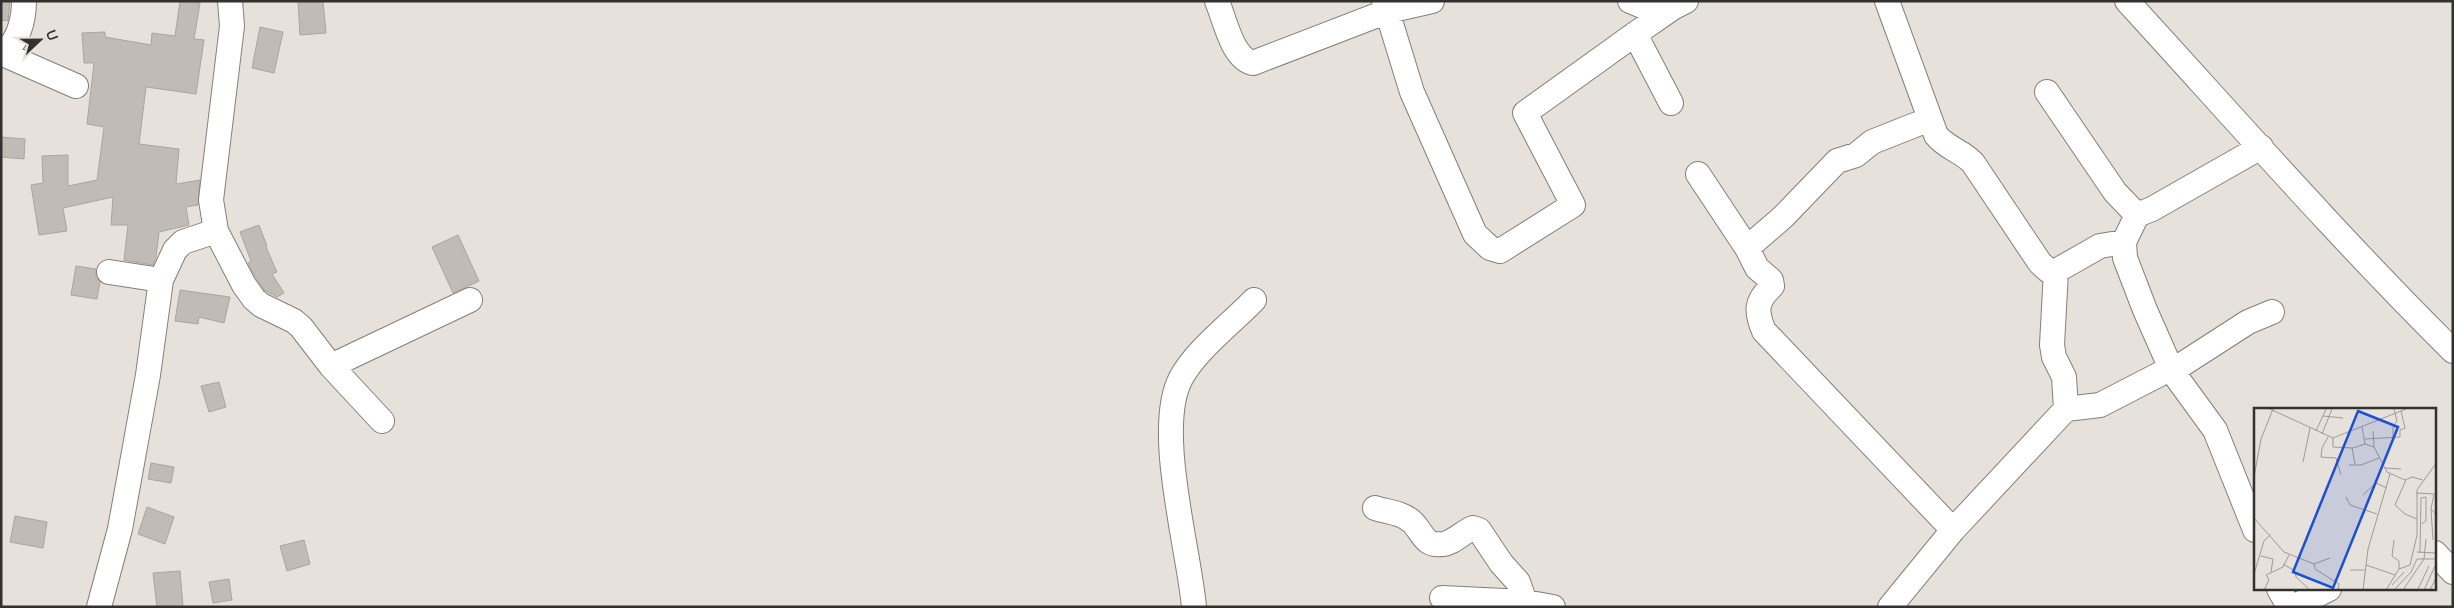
<svg xmlns="http://www.w3.org/2000/svg" width="2454" height="608" viewBox="0 0 2454 608" font-family="'Nunito Sans',sans-serif">
<style>
.building{fill:#c1bbb6;stroke:#aba5a1}
.lines{fill:none;stroke-linecap:round;stroke-linejoin:round}
.minor-casing{stroke:#847f7a;stroke-width:26}
.minor{stroke:#fff;stroke-width:24}
.inset-road{fill:none;stroke:#9e9b96;stroke-width:1}
.view{fill:#1d4ed8;fill-opacity:0.15;stroke:#1d4ed8;stroke-width:2.5}
.inset-edge{fill:none;stroke:#33312f;stroke-width:2.5}
</style>
<rect width="100%" height="100%" fill="#e6e1db"/>
<!-- building -->
<path class="building" d="M1 1H10L8 21 1 20Z
M180 1 200 3 194 39 204 40 196 94 146 87 139 144 179 149 176 184 200 180 198 205 186 207 189 225 159 232 156 257 153 265 124 260 128 225H111L113 197 63 208 67 231 39 235 31 185 43 183 42 156 68 155V186L97 180 104 127 87 124 94 63H84L82 33 105 32V37L151 45 152 33 175 36Z
M298 1H323L326 33 300 35Z
M260 27 283 32 274 73 252 68Z
M1 137 25 139 24 159 1 157Z
M259 225 267 246 266 247 277 272 272 274 284 293 277 297 264 290 256 278 248 263 251 261 240 232Z
M458 235 479 281 453 293 432 247Z
M76 266 96 269V277L100 282 97 299 71 295Z
M180 290 230 297 224 323 199 317 198 324 175 321Z
M219 382 226 407 209 412 201 386Z
M151 463 174 467 171 483 148 479Z
M147 507 174 517 165 544 138 534Z
M15 516 47 522 43 548 10 542Z
M304 540 310 564 287 571 280 546Z
M180 571 183 607H157L153 573Z
M229 579 232 600 213 603 209 582Z"/>
<g class="lines">
<defs>
<path id="minor" d="M1217 1C1225 20 1232 58 1253 63L1388 11 1432 1
M1384 1 1412 92 1475 234 1490 248 1500 251 1573 205 1525 113 1635 34 1674 7 1686 1
M1630 1 1642 6 1674 7
M1887 1 1936 135C1946 148 1962 151 1973 163L2040 263 2049 271H2056L2100 246 2124 242
M2127 1C2235 119 2340 239 2453 351
M1635 34 1671 103
M1 54C18 44 24 20 24 1
M3 54 76 86
M2047 92 2115 192 2137 215
M1698 174 1747 248 1757 268 1771 280 1772 286C1755 302 1756 312 1764 331L1953 530
M216 231 244 285 254 299 261 305 294 321 301 327 331 366 382 421
M1747 248 1783 217 1837 161 1856 155 1872 142 1930 119
M109 272 161 280
M331 366 470 300
M2066 409 2100 405 2162 373 2172 371 2248 322 2272 312
M1375 508C1386 512 1401 512 1411 521 1423 531 1423 547 1443 544 1453 543 1463 532 1473 528L1479 530 1501 563 1518 582 1525 602 1553 607
M2255 530 2215 430 2172 371 2145 310 2125 258 2124 242 2137 215 2152 209 2261 147
M2435 553 2453 572
M2279 589 2289 607
M1442 598 1525 602
M99 607 120 529 148 375 161 280 175 250 183 242 216 231 211 200 232 26 230 1
M1194 607C1189 549 1154 428 1181 378 1196 350 1232 323 1254 300
M1890 607 1953 530 2066 409 2064 377 2054 357 2052 345 2056 271
M2293 607 2329 589"/>
</defs>
<!-- minor casing -->
<use href="#minor" class="minor-casing"/>
<!-- minor -->
<use href="#minor" class="minor"/>
</g>
<!-- overview -->
<g transform="translate(2254 408)">
<rect width="182" height="182" fill="#e6e1db"/>
<path class="inset-road" d="M16 1 79 30 152 1M69 8 89 10M108 19 111 36M62 23 72 1M119 23 120 39 133 64 151 72 158 69 169 72M68 26 78 1M74 29 68 40 67 49 82 50 87 67M79 30V39L99 40 111 36 120 39M139 30V19L143 13 140 1M111 31 146 29V22L151 20 147 3M98 40 101 56M49 54 56 20M95 57H107L125 50M131 60 147 61M0 69 7 31 19 1M152 72 141 97 151 106 163 111M162 85 180 86 177 101 183 107M109 87 122 75 133 80M92 89 96 97 123 106M177 101 179 132M0 110 30 144 60 156 61 161 85 176 84 182M168 116 172 113V89M140 132 138 148 145 153V161M163 144 183 145M166 145 167 90 172 89M7 148 19 151 17 164M163 151H183M29 156 41 163 42 169 56 182M60 156 76 150M112 157 141 167M96 162H112M0 166 10 133 17 126M138 177 150 164M164 181 175 158M10 182 15 172 12 167 29 159 35 147M109 182 114 141 136 66M132 182 145 161 156 157 163 127V82L183 54M140 182 157 164 163 151M149 182 170 151 172 131M170 182 181 158M176 182 183 168"/>
<path class="view" d="M104 3 144 19 79 180 39 164Z"/>
<rect width="182" height="182" class="inset-edge"/>
</g>
<!-- border -->
<rect width="2454" height="608" fill="none" stroke="#33312f" stroke-width="5"/>
<!-- north arrow -->
<g transform="translate(40 40) rotate(68)" stroke="#e6e1db" stroke-width="4" paint-order="stroke">
<path d="M0-4L9 19L0 12L-9 19Z" fill="#33312f"/>
<text y="-8" font-size="14" font-weight="bold" text-anchor="middle" fill="#33312f">U</text>
</g>
</svg>
